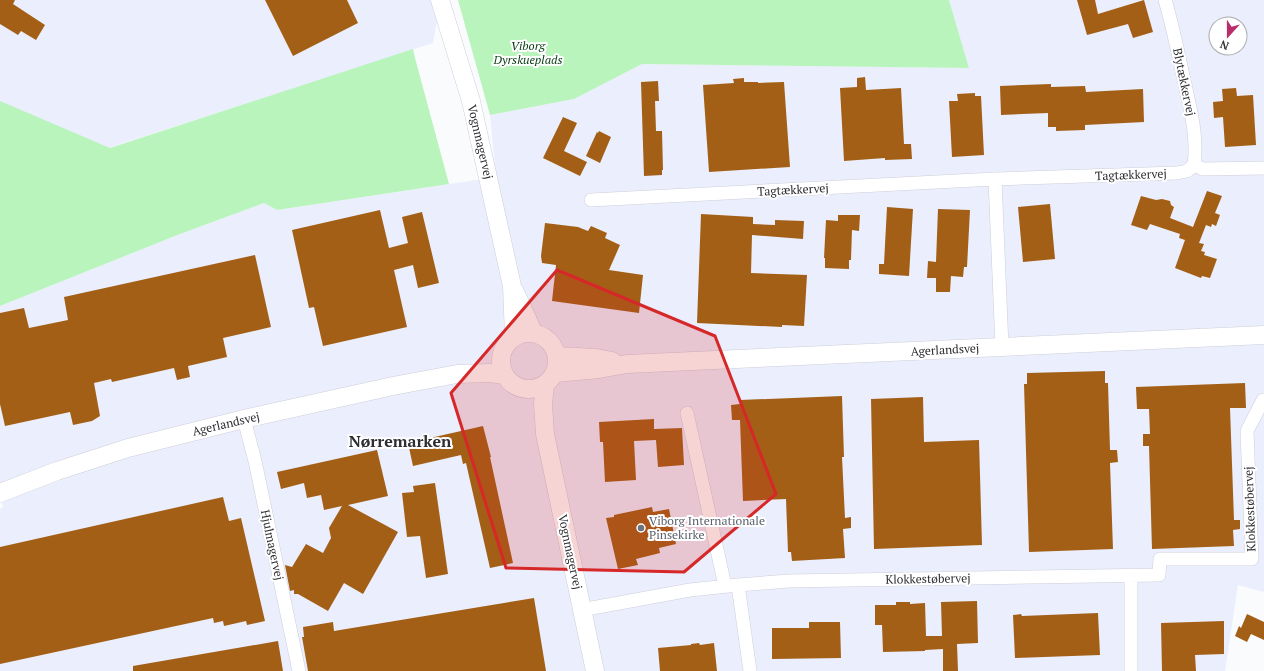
<svg xmlns="http://www.w3.org/2000/svg" width="1264" height="671" viewBox="0 0 1264 671" font-family="'PT Serif',serif">
<style>
.built{fill:#ebeefd;fill-rule:evenodd}
.green{fill:#b8f4bc}
.building{fill:#a35f15}
.lines{fill:none;stroke-linecap:round;stroke-linejoin:round}
.street-casing{stroke:#cdceda;stroke-width:14}
.secondary-casing{stroke:#cdceda;stroke-width:19}
.street{stroke:#fff;stroke-width:13}
.secondary{stroke:#fff;stroke-width:18}
.marked{fill:#d62828;fill-opacity:0.2;stroke:#d62828;stroke-width:3;stroke-linejoin:round}
.worship-dot{fill:#6b7280;stroke:#fff;stroke-width:1.5}
.labels{text-anchor:middle;stroke-width:4;stroke-linejoin:round;paint-order:stroke}
.park-label{font-size:12px;font-style:italic;fill:#063d12;stroke:#fff}
.street-label{font-size:12px;fill:#2d2d32;stroke:#fff}
.worship-label{font-size:12px;fill:#5b616d;stroke:#fff;text-anchor:start}
.district-label{font-size:16px;font-weight:bold;fill:#2d2d32;stroke:#fff}
</style>
<rect width="100%" height="100%" fill="#fafbfd"/>
<!-- built -->
<path class="built" d="M0 0H441L433 43 0 183Z
M949 0H1264V592L1238 585 1225 671H0V509L3 507 0 495V306L180 234 264 203 277 210 496 177 490 115 574 99 642 64 969 68ZM1216 24H1240V48H1216Z"/>
<!-- green -->
<path class="green" d="M458 0H949L969 68 642 64 574 99 490 115Z
M413 49 415 58 449 184 277 210 264 203 180 234 0 306V101L110 148Z"/>
<!-- building -->
<path class="building" d="M0 0H15L13 4 45 25 36 40 21 31 18 35 0 24Z
M265 0H347L358 23 293 56Z
M1077 0H1095L1098 14 1144 0 1153 32 1133 38 1128 24 1087 35Z
M865 77 866 90 901 88 904 144H911L912 159 885 160V158L844 161 840 88 857 87V78Z
M744 78V82H758V83L784 82 790 167 709 172 703 85 734 83 733 79Z
M658 81 659 101H655L656 131H662L663 170H662V175L644 176 641 82Z
M1051 84V87L1085 86 1086 92 1143 89 1144 122 1085 125V130L1056 131V127H1048V113L1001 115 1000 86Z
M1236 88 1237 96 1253 95 1256 145 1225 147 1223 117 1214 118 1213 102 1223 101 1222 89Z
M975 93V96H981L984 155 952 157 949 101H958L957 94Z
M563 117 577 123 564 151 587 162 580 176 543 158Z
M599 131 611 137 600 163 586 156 597 132 598 133Z
M1207 191 1222 196 1215 213 1220 215 1216 226 1212 224 1211 227 1206 225 1199 243 1204 244 1201 251 1205 252 1204 255 1217 259 1210 278 1202 276 1201 278 1175 268 1185 240 1179 238 1180 234 1150 224 1147 230 1131 225 1141 196 1156 200 1162 199 1170 201 1171 205 1174 207 1170 218 1193 227Z
M1050 204 1055 259 1023 262 1018 207Z
M887 207 913 209 909 276 879 274V264H884Z
M938 209 970 210 967 267H964L963 277 951 276 950 292H936V278H927L928 261 936 262Z
M380 210 389 248 408 243 402 217 422 212 439 283 418 288 413 265 394 270 407 327 323 346 314 307 309 308 292 230Z
M701 214 753 217V224L775 225V220L804 221 803 239 752 235 751 273 807 275 804 326 782 325V327L697 323Z
M838 215H860L859 231 852 230 851 260H849V269L825 268V258H824L826 220 838 221Z
M545 223 578 227 588 231 591 226 607 233 605 238 620 245 609 270 643 275 639 313 552 301 556 265 542 263 541 256Z
M255 255 271 327 223 338 227 357 188 366 190 377 177 380 174 368 112 382 111 379 94 383 100 416 92 421 73 425 70 412 5 426 0 404V313L24 308 29 328 68 320 64 297Z
M1105 371V383H1108L1110 450H1117L1118 462 1110 463 1113 549 1029 552 1024 384H1027V373Z
M1245 383 1246 408H1230L1234 520H1240V529L1233 530 1234 546 1152 549 1149 446H1143V434H1150L1149 409H1137L1136 387Z
M842 396 844 457H842L845 518 851 517V528L843 529 845 558 792 561 791 552H788L786 499 743 501 740 420H732L731 405 740 404V400Z
M923 397 924 442 979 440 982 545 874 549 871 399Z
M654 419V429L682 428 684 465 658 467 656 440 634 441 636 480 605 482 603 442H600L599 422Z
M483 426 491 457H490L513 563 490 568 466 463 463 464 461 455 413 466 408 443Z
M377 450 388 496 348 505 398 532 363 594 344 583 328 611 298 594H294V590L290 591 285 565 292 567 306 544 323 553 331 538 329 528 342 506 324 510 321 495 307 498 304 483 281 489 277 472Z
M435 483 448 574 426 578 420 536 407 537 402 493 414 492 413 486Z
M223 497 229 521 241 518 265 621 247 625 246 621 224 626 223 621 214 623 213 618 0 664V547Z
M652 507 653 512 669 509 676 544 659 548 660 553 636 559 638 565 618 569 606 518 614 517V515Z
M534 598 546 671H308L302 637H304L303 627 333 622 334 631Z
M977 601 978 643 957 644 958 671H943V649L925 650V651L883 652 882 625H875V605H896V602H910V604L925 603 926 636H942L941 602Z
M1098 613 1100 655 1015 658 1013 615 1021 614 1022 616Z
M1247 614 1264 622V640L1251 634 1247 642 1235 636 1239 626 1241 628Z
M1224 621V654L1195 655 1196 671H1162L1161 623Z
M809 622H840L841 658 772 659V628H809Z
M278 641 283 671H133V666Z
M699 643 700 645 714 643 717 671H660L658 648 691 645V644Z"/>
<g class="lines">
<defs>
<path id="street" d="M1165 0C1173 27 1178 53 1184 80 1190 108 1198 136 1194 165
M995 179 1002 347
M591 200 995 179 1177 173 1187 171 1194 165 1203 169 1264 168
M687 413 725 586
M244 419 255 461 299 671
M1131 575V671
M738 585 750 671
M581 610 690 590 738 585 789 581 1159 575 1160 559H1252L1247 431 1263 400"/>
<path id="secondary" d="M440 0 471 101 512 286 514 336
M515 292 533 332
M501 361a28 28 0 1 1 56 0a28 28 0 1 1-56 0Z
M557 356 596 358 612 361
M555 373 599 369 627 364 1264 335
M545 384 543 404 545 434 595 671
M0 493 57 471 128 448 244 419 393 386 457 374 491 373 504 375"/>
</defs>
<!-- street casing -->
<use href="#street" class="street-casing"/>
<!-- secondary casing -->
<use href="#secondary" class="secondary-casing"/>
<!-- street -->
<use href="#street" class="street"/>
<!-- secondary -->
<use href="#secondary" class="secondary"/>
</g>
<!-- marked area -->
<path class="marked" d="M557 270 715 336 776 494 684 572 506 568 451 393Z"/>
<!-- markers -->
<circle class="worship-dot" cx="641" cy="528" r="4"/>
<g class="labels">
<!-- park labels -->
<g class="park-label">
<text x="528" y="50">Viborg<tspan x="528" dy="14">Dyrskueplads</tspan></text>
</g>
<!-- street labels -->
<g class="street-label">
<text transform="translate(1184 82) rotate(78)" y="4">Blytækkervej</text>
<text transform="translate(480 142) rotate(77)" y="4">Vognmagervej</text>
<text transform="translate(1131 175) rotate(-2)" y="4">Tagtækkervej</text>
<text transform="translate(793 190) rotate(-3)" y="4">Tagtækkervej</text>
<text transform="translate(945 350) rotate(-3)" y="4">Agerlandsvej</text>
<text transform="translate(226 424) rotate(-13)" y="4">Agerlandsvej</text>
<text transform="translate(1250 509) rotate(-92)" y="4">Klokkestøbervej</text>
<text transform="translate(272 545) rotate(78)" y="4">Hjulmagervej</text>
<text transform="translate(570 552) rotate(78)" y="4">Vognmagervej</text>
<text transform="translate(928 579) rotate(-1)" y="4">Klokkestøbervej</text>
</g>
<!-- worship labels -->
<g class="worship-label">
<text x="649" y="525">Viborg Internationale<tspan x="649" dy="14">Pinsekirke</tspan></text>
</g>
<!-- district labels -->
<g class="district-label">
<text x="400" y="447">Nørremarken</text>
</g>
</g>
<!-- north arrow -->
<g transform="translate(1228 36) rotate(201)"><circle r="19" fill="#ffffff" stroke="#ababad"/>
<path d="M0-3L7 15L0 10L-7 15Z" fill="#b82e6a"/>
<text y="-6" font-size="11" font-weight="bold" text-anchor="middle" fill="#2d2d32">N</text>
</g>
</svg>
